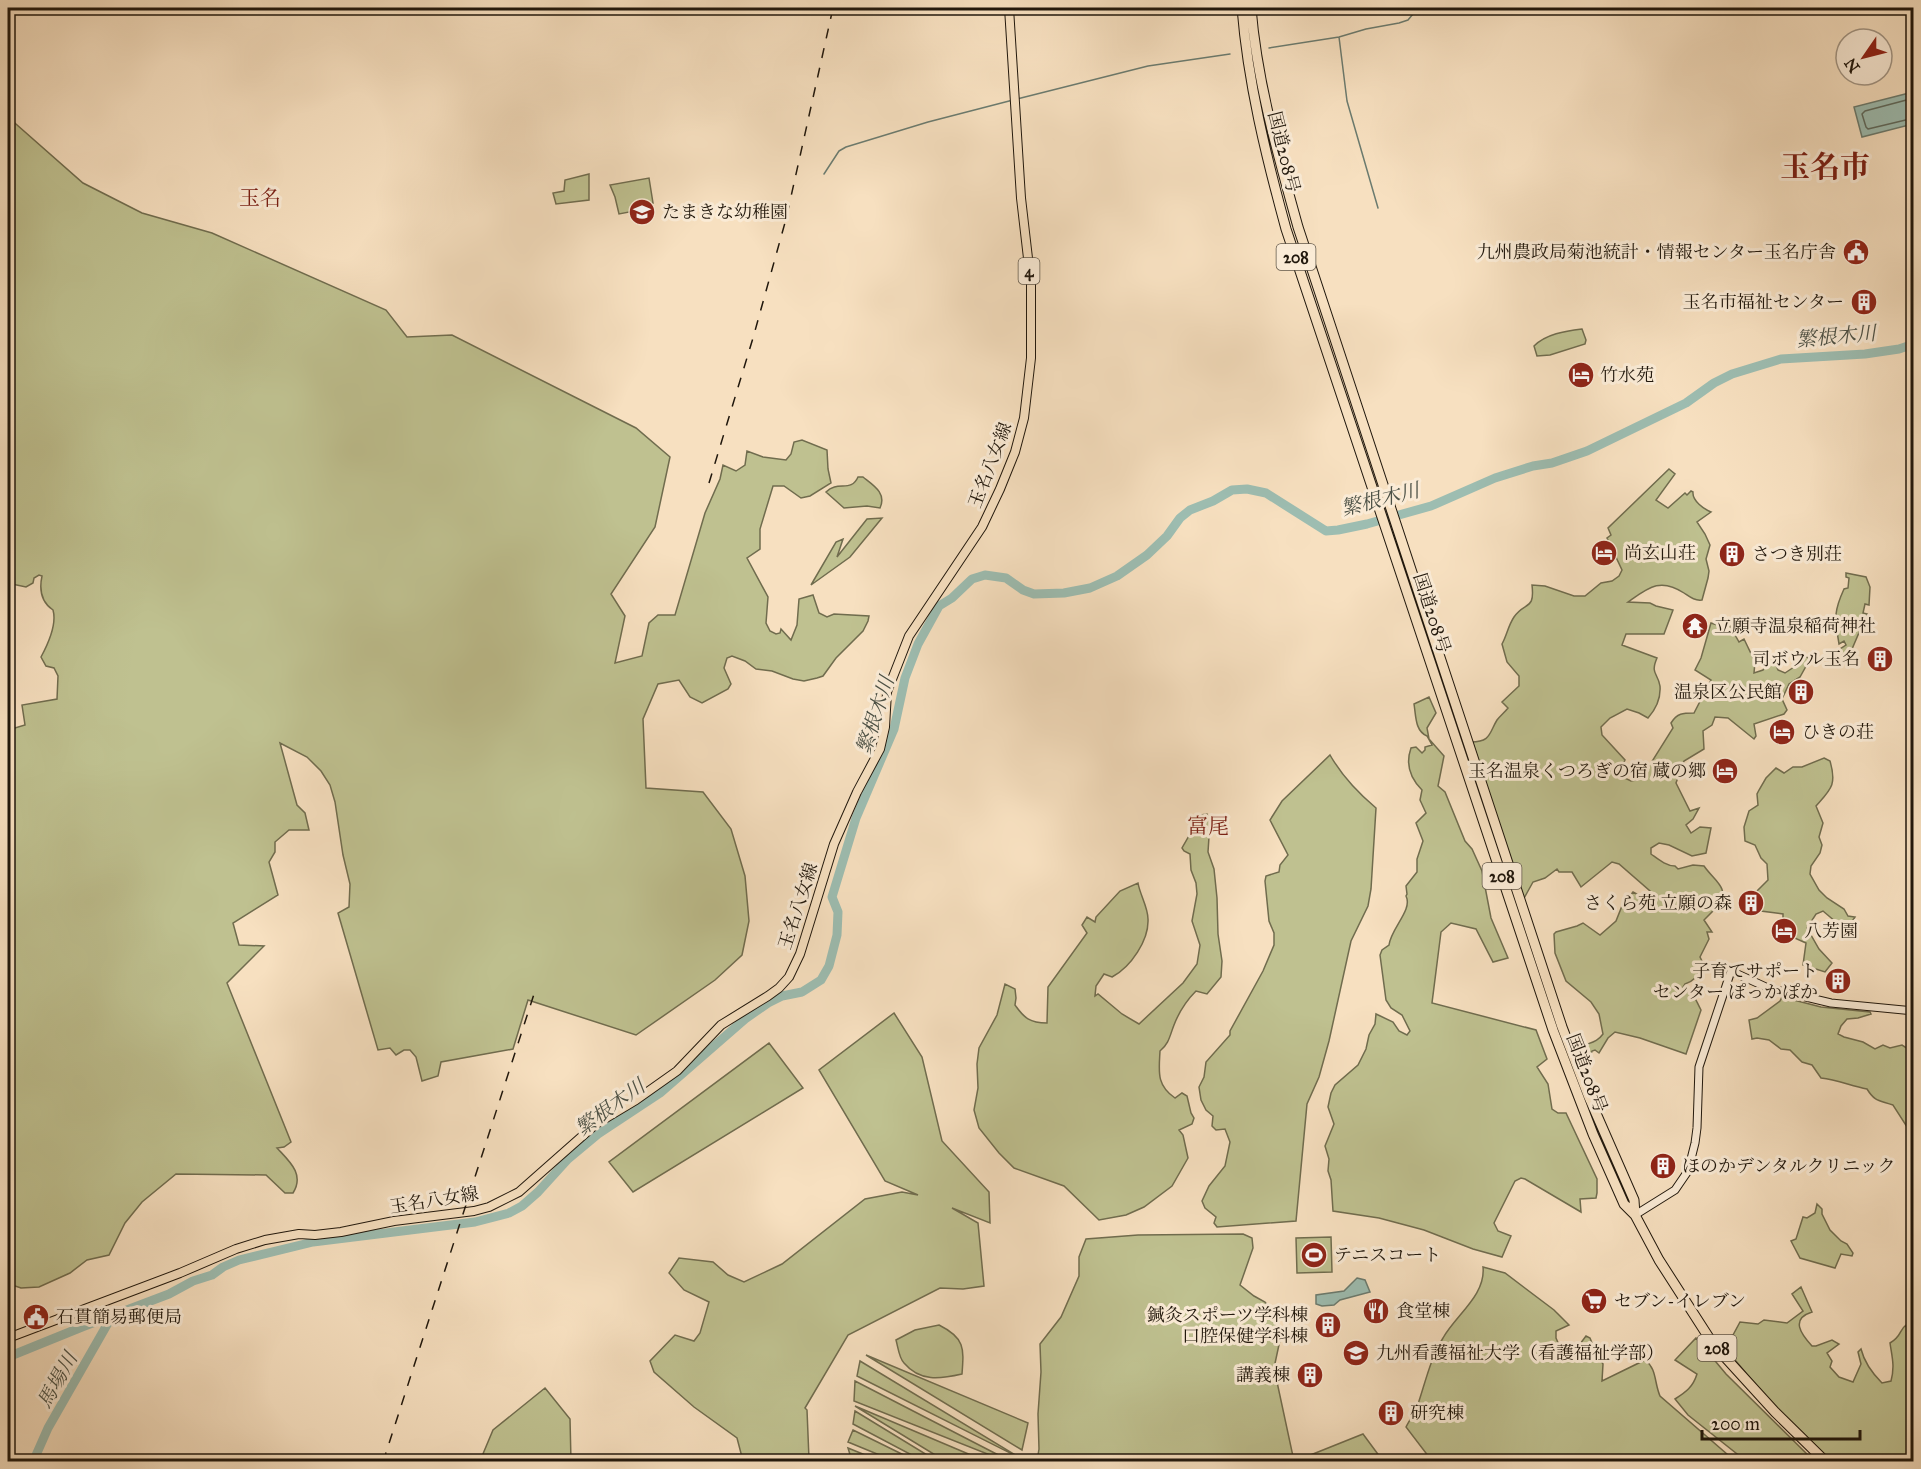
<svg xmlns="http://www.w3.org/2000/svg" width="1921" height="1469" viewBox="0 0 1921 1469" font-family="'IM FELL Great Primer','Noto Serif JP',serif">
<style>
.green{fill:#bfc190;stroke:#706c4e;stroke-width:1.5}
.water{fill:#9dbdb1;stroke:#6b7b6f;stroke-width:1.5}
.lines{fill:none;stroke-linecap:round;stroke-linejoin:round}
.shore{stroke:#5e6a5e;stroke-width:1.5}
.stream{stroke:#6b7b6f;stroke-width:1.5}
.river{stroke:#9dbdb1;stroke-width:9}
.secondary-casing{stroke:#20170c;stroke-width:9}
.primary-casing{stroke:#20170c;stroke-width:10}
.highway-casing{stroke:#20170c;stroke-width:11}
.secondary{stroke:#faebd6;stroke-width:7}
.primary{stroke:#f7e0c0;stroke-width:8}
.highway{stroke:#f7e0c0;stroke-width:9}
.rail{stroke:#20170c;stroke-width:1.5;stroke-dasharray:10 10;stroke-linecap:butt}
.labels{text-anchor:middle;stroke-width:6;stroke-linejoin:round;paint-order:stroke}
.shield{fill:#faebd6;stroke:#615749;stroke-width:1.5}
.shield-label{font-size:16px;font-weight:bold;fill:#20170c}
.street-label{font-size:18px;fill:#20170c;stroke:#faebd6}
.poi-label{font-size:18px;fill:#20170c;stroke:#faebd6;text-anchor:start}
.water-label{font-size:20px;font-style:italic;fill:#4c5146;stroke:#faebd6}
.quarter-label{font-size:21px;fill:#7a1f14;stroke:#faebd6}
.town-label{font-size:30px;font-weight:bold;fill:#7a1f14;stroke:#faebd6}
</style>
<rect width="100%" height="100%" fill="#f7e0c0"/>
<filter id="stains"><feTurbulence type="fractalNoise" baseFrequency=".00333" numOctaves="4"/><feColorMatrix values="0 0 0 0 .2 0 0 0 0 .09 0 0 0 0 .02 0 0 0 .5 -.17"/></filter>
<radialGradient id="worn" r=".72"><stop offset=".6" stop-color="#630" stop-opacity="0"/><stop offset="1" stop-color="#630" stop-opacity=".3"/></radialGradient>
<!-- green -->
<path class="green" d="M8 117 83 183 142 213 212 233 386 310 407 337 452 335 636 428 670 457 655 527 611 594 625 616 615 663 642 656 649 623 658 615H675L705 513 720 479 723 465 736 471 745 465 747 451 763 457 786 460 791 454 794 442 802 440 827 450 828 469 831 483 810 496 801 498 784 486H773L760 529V549L747 558 768 597 766 623 770 631 776 634 780 633 781 629 791 640 797 625 799 599 813 595 819 613 827 617 834 614 869 616 868 621 863 631 836 658 823 676 817 678 804 681 793 679 772 671 756 669 745 661 732 656 727 658 724 668 731 684 728 689 702 703 690 697 679 680 658 684 643 719 646 788 703 792 731 829 745 876 749 921 742 955 715 980 636 1035 528 1000 513 1049 441 1062 438 1076 422 1081 416 1057 410 1050H404L396 1055 390 1048 378 1050 338 913 349 907 350 884 343 855 335 802 330 785 321 771 307 757 280 743 297 805 305 813 309 830H289L275 842V852L269 862 278 895 233 923 239 945 264 946 227 983 291 1142 284 1147 277 1148C289 1161 305 1174 293 1193H285L266 1175 176 1174 142 1202 125 1223 109 1255 87 1260 70 1273 39 1287 21 1288 12 1285V1275L8 1273V730L25 725 22 705 57 699 58 676 54 668 46 666 41 657C48 644 57 624 53 610 41 602 39 590 42 576L39 575 34 578 33 583 26 587 12 584 8 585Z
M589 174V200L556 204 553 193 564 191 565 180Z
M649 178 653 203 640 204V210L619 214 615 197 610 185Z
M1582 329 1586 340 1585 344 1550 355 1537 356 1534 346C1546 334 1565 331 1582 329Z
M1669 469 1675 474 1656 500 1668 508 1685 493 1687 495 1691 491 1693 492C1692 501 1704 509 1711 512L1697 522 1705 534 1710 545 1706 559 1709 571 1708 578 1702 600C1695 601 1690 597 1684 593 1660 577 1648 588 1628 602L1650 603 1656 606 1673 610 1664 634H1626L1622 645 1657 658C1650 674 1658 673 1660 686 1661 699 1656 709 1648 718L1639 713 1627 709 1610 718 1601 727 1602 735 1625 760 1618 775 1631 781 1641 779 1673 728 1671 723C1677 713 1683 713 1694 713L1711 680 1695 670 1701 658 1711 623 1723 627 1730 626 1739 642 1744 639 1755 662 1754 673 1763 670 1772 656 1778 670 1785 673 1794 667 1805 656 1810 659 1800 677 1789 684 1782 699 1787 710 1784 714 1754 724 1756 736 1754 739 1728 718 1715 717 1712 725 1703 731 1704 749 1684 761 1676 783 1690 811 1699 808 1693 819 1686 825 1691 833 1700 827 1711 828 1706 853 1692 856 1669 845 1659 843 1651 848V854C1658 859 1666 866 1675 866L1678 869 1693 865 1704 866C1716 883 1728 885 1721 908L1713 911 1704 920 1712 932H1707L1709 939 1700 957 1704 965C1698 974 1695 981 1685 984L1682 989C1696 995 1694 997 1701 1010L1686 1054 1640 1038 1615 1032 1608 1038 1599 1053 1595 1050 1592 1051 1589 1060 1586 1063 1577 1032 1585 1045C1593 1042 1598 1041 1603 1034L1599 1014 1591 1002 1566 981 1555 953 1554 934 1556 932 1577 926 1583 923 1600 935 1616 921 1622 906 1633 892 1646 899 1650 891 1619 864 1612 862 1581 887 1572 872H1559L1557 869 1545 878 1533 882 1523 900 1471 742C1491 742 1489 733 1497 720 1500 716 1505 712 1508 708L1502 702 1519 686V676L1507 662 1502 644C1507 635 1508 626 1514 617 1525 601 1535 611 1532 585L1545 586 1574 596H1585L1601 583 1612 581 1619 576 1622 570 1607 538 1611 535 1608 528Z
M858 477H863C873 485 887 493 880 508L867 506 844 508 826 492C838 480 851 493 858 477Z
M882 518 850 557 811 585 836 542 843 539 837 557 867 519Z
M1846 573 1866 577 1870 587 1869 605 1865 604 1863 613 1867 614 1849 656 1846 658 1840 652V649L1846 645 1844 641 1839 644C1835 619 1833 613 1844 589L1848 588 1849 578 1846 577Z
M1429 697 1436 713 1427 728 1429 739 1444 756 1438 786 1445 792 1465 841 1472 849 1482 871 1491 918 1508 958 1493 962 1476 929 1451 923 1441 932 1432 1003 1536 1030 1547 1059 1537 1067 1548 1084 1552 1109 1558 1113H1566L1597 1179V1193L1596 1198 1580 1199 1581 1212 1525 1179 1521 1178 1515 1181 1494 1223 1498 1231 1511 1236 1502 1257 1473 1249 1424 1230 1379 1218 1333 1211 1331 1180 1328 1171 1329 1159 1325 1146 1334 1124 1328 1107 1331 1093 1335 1085 1358 1065 1366 1049 1369 1035 1375 1024 1376 1014 1393 1022 1399 1031 1407 1035 1410 1031 1402 1015 1391 1008 1386 1000 1380 955 1382 950 1389 945C1391 928 1413 910 1406 896L1407 894 1406 886 1417 872V859L1423 841 1416 823 1426 813 1420 800 1422 790C1410 778 1405 765 1411 748L1416 747 1422 753 1425 750V747L1432 745 1427 736C1415 731 1416 716 1414 704Z
M1330 755C1342 776 1357 792 1376 808L1371 889 1368 906 1351 941 1329 1041 1319 1077 1307 1104 1296 1221 1217 1227 1214 1223 1216 1217 1205 1208 1202 1201 1209 1186 1225 1166 1230 1142 1225 1129 1216 1130 1212 1126 1213 1116 1206 1110 1201 1100 1199 1087 1204 1077 1206 1062 1230 1035V1031L1263 971 1274 945V933L1269 921 1265 881 1266 876 1279 872 1280 865 1288 855 1270 820 1282 801Z
M1824 758 1830 761C1837 785 1831 789 1816 806L1823 823 1819 837 1822 845 1820 853 1811 866 1810 874 1819 890 1827 898 1844 909 1848 916 1855 917 1851 923 1842 927 1823 911 1816 914 1807 928 1819 949 1832 963 1825 972 1803 965 1806 943 1790 936 1788 932 1790 931 1783 921V914L1761 911 1757 891 1768 880 1767 864 1761 858 1755 845 1745 841 1744 827 1749 811 1758 805 1757 794 1759 790 1766 778 1776 768 1784 773 1793 767H1802Z
M1207 814 1210 822 1208 852 1214 869 1217 898 1218 934 1222 961 1221 977 1207 994 1196 991C1186 1001 1179 1012 1174 1025 1170 1035 1169 1044 1160 1051 1159 1071 1156 1085 1175 1098L1182 1093 1187 1096 1191 1113 1194 1118 1192 1124 1179 1130 1183 1135 1188 1158 1172 1186 1144 1207 1126 1215 1099 1220 1064 1186 1014 1168 999 1153 979 1128 974 1110 978 1088 977 1064 979 1048 997 1015 1005 984 1015 989 1016 998 1015 1005C1024 1018 1030 1023 1047 1023L1048 987 1087 933 1082 925 1087 917 1095 922 1096 917 1120 891 1138 883C1140 895 1148 907 1148 919 1149 940 1131 967 1112 977L1104 974 1096 986 1095 996 1098 994 1122 1014 1139 1024 1183 983 1197 964 1200 945 1192 921 1197 894 1196 883 1191 870 1190 854 1184 851 1182 848 1201 815Z
M1782 997 1821 1007 1870 1012 1871 1014 1858 1018 1847 1019 1841 1026 1838 1034 1844 1037 1863 1042 1875 1049 1883 1045 1890 1048 1902 1045 1913 1052 1914 1101 1912 1108 1913 1111V1133L1909 1130 1893 1105C1879 1100 1875 1102 1867 1089 1851 1086 1838 1080 1821 1078L1812 1065 1802 1062 1790 1050 1781 1049 1769 1040 1757 1038 1752 1039 1749 1020 1757 1018 1780 1001Z
M894 1013 922 1057 942 1141 989 1192 990 1223 952 1208 978 1223 984 1286 963 1289 940 1288 848 1335 805 1408 807 1410 809 1459 806 1462 743 1461 737 1438 694 1407 654 1372 650 1361 675 1335 694 1341 700 1333 709 1302 684 1290 669 1273 679 1258 713 1262 728 1275 744 1282 782 1264 865 1199 902 1192 918 1195 885 1181 819 1070Z
M769 1043 803 1088 633 1192 609 1162Z
M1817 1204 1822 1209V1214L1830 1230 1841 1241 1847 1244 1853 1253 1852 1256 1841 1254 1835 1268 1800 1258 1791 1241 1796 1239 1803 1217 1807 1218 1815 1213Z
M1243 1234 1252 1238 1253 1248 1240 1285 1254 1296 1265 1302 1273 1312 1280 1340 1274 1368 1294 1461H1037L1039 1449 1038 1414 1041 1372 1040 1344 1061 1317 1079 1276V1257L1086 1239 1138 1235Z
M1331 1237 1332 1272 1297 1273 1296 1238Z
M1483 1267 1505 1273 1554 1310 1569 1325 1556 1331V1338L1559 1345 1580 1344 1586 1336 1590 1338 1594 1348 1602 1347 1597 1354 1603 1364 1602 1381 1645 1360C1657 1369 1654 1382 1660 1396L1735 1461H1432L1406 1427C1409 1421 1414 1414 1417 1407 1425 1384 1430 1359 1443 1338 1456 1315 1486 1295 1483 1267Z
M1801 1287 1812 1312C1790 1319 1801 1334 1812 1346H1816L1832 1340 1839 1344 1827 1353 1832 1361 1830 1367 1839 1377 1853 1382 1861 1364 1858 1352 1861 1349C1864 1361 1873 1374 1882 1383L1891 1381C1895 1366 1892 1357 1890 1343 1902 1336 1899 1330 1906 1325L1913 1350V1461H1831L1766 1397 1720 1342 1733 1335 1740 1322 1758 1324 1764 1320 1787 1323 1803 1311 1792 1294Z
M939 1325C965 1338 964 1348 962 1374 940 1379 920 1382 904 1363 899 1358 898 1347 896 1340L915 1330Z
M1696 1338 1726 1374 1814 1461H1746L1688 1415 1675 1399C1686 1392 1693 1387 1697 1374L1675 1360Z
M866 1355 1028 1423 1022 1450Z
M860 1361 1022 1459 857 1376Z
M855 1381 1010 1461H1005L854 1401Z
M545 1388 570 1419 571 1461H480L493 1430Z
M855 1406 985 1461H945Z
M855 1411 937 1461H923L853 1424Z
M853 1430 916 1461H894L848 1442Z
M1363 1434 1383 1461H1304L1303 1458Z
M848 1448 880 1461H852Z"/>
<!-- water -->
<path class="water" d="M1913 92V124L1862 137 1854 107Z
M1357 1278 1365 1280 1370 1292 1340 1300 1334 1305 1322 1306 1316 1304V1295L1344 1291Z"/>
<g class="lines">
<!-- shore -->
<path class="shore" d="M1914 98 1865 111 1862 114 1866 127 1868 129 1914 118"/>
<!-- stream -->
<path class="stream" d="M1339 37 1347 101 1378 208
M1269 48 1339 37 1366 29 1399 23 1408 20 1418 8
M1017 99 1148 66 1230 54
M824 174 839 151 846 147 928 122 1013 100"/>
<!-- river -->
<path class="river" d="M8 1357 82 1327 169 1294 193 1281 212 1275 223 1267 239 1260 313 1242 475 1222 509 1213 522 1206 538 1192 568 1159 598 1134 660 1093 745 1019 768 1003 782 996 802 992 821 980 829 966 837 935 838 912 832 897 856 818 894 729 905 678 918 644 939 606 952 598 972 579 985 575 1006 578 1023 590 1034 594 1064 593 1090 588 1117 576 1147 555 1167 536 1180 518 1190 510 1213 501 1232 490 1247 489 1266 493 1326 531 1338 530 1367 524 1431 506 1495 478 1533 466 1552 463 1587 451 1686 403 1714 383 1732 374 1781 359 1865 354 1899 349 1914 344
M33 1462 48 1428 112 1316"/>
<defs>
<path id="secondary" d="M1635 1215 1675 1190 1688 1171 1695 1143 1697 1128 1699 1067 1731 971 1768 988 1831 1003 1914 1011"/>
<path id="primary" d="M8 1338 180 1273 236 1249 265 1240 299 1234 315 1235 341 1232 394 1221 474 1211 489 1207 519 1192 596 1124 636 1100 677 1071 721 1025 768 996 779 988 789 977 800 954 834 844 857 792 880 749 885 727 887 692 909 636 982 527 1000 489 1015 452 1024 418 1031 358V284L1021 198 1009 8"/>
<path id="highway" d="M1242 8C1248 83 1266 156 1286 229L1553 1030 1593 1134 1624 1204 1635 1215 1659 1260 1713 1344 1775 1412 1826 1462
M1251 8C1257 82 1278 155 1298 227L1562 1027 1588 1095 1634 1200 1635 1215"/>
</defs>
<!-- secondary casing -->
<use href="#secondary" class="secondary-casing"/>
<!-- primary casing -->
<use href="#primary" class="primary-casing"/>
<!-- highway casing -->
<use href="#highway" class="highway-casing"/>
<!-- secondary -->
<use href="#secondary" class="secondary"/>
<!-- primary -->
<use href="#primary" class="primary"/>
<!-- highway -->
<use href="#highway" class="highway"/>
<!-- rail -->
<path class="rail" d="M709 483 753 338 786 219 833 8
M383 1462 534 994"/>
</g>
<!-- icons -->
<defs>
<symbol id="school-disc" viewBox="-11 -11 22 22"><circle r="9.5" fill="#8f2418" stroke="#faebd6"/><path d="M0-5L7-2L0 1L-7-2ZM-4 1L0 2.5L4 1V4Q0 6-4 4Z" fill="#fff"/></symbol>
<symbol id="civic-disc" viewBox="-11 -11 22 22"><circle r="9.5" fill="#8f2418" stroke="#faebd6"/><path d="M-.6-6.5H3V-4.5H.6V-3L4-1V1h2V6H-6V1h2V-1L-.6-3ZM-1.2 2.5V6h2.4V2.5Z" fill="#fff"/></symbol>
<symbol id="building-disc" viewBox="-11 -11 22 22"><circle r="9.5" fill="#8f2418" stroke="#faebd6"/><path d="M-4-6H4V6H1V3H-1V6H-4ZM-2.5-4.3h1.7v1.8h-1.7ZM.8-4.3h1.7v1.8H.8ZM-2.5-1h1.7V.8h-1.7ZM.8-1h1.7V.8H.8Z" fill="#fff"/></symbol>
<symbol id="hotel-disc" viewBox="-11 -11 22 22"><circle r="9.5" fill="#8f2418" stroke="#faebd6"/><path d="M-6-4.5h1.5V1H6V5H4.5V3h-9V5H-6ZM-4 0a1.8 1.8 0 1 1 3.6 0ZM.5 0V-2.5h3Q6-2.5 6 0Z" fill="#fff"/></symbol>
<symbol id="temple-disc" viewBox="-11 -11 22 22"><circle r="9.5" fill="#8f2418" stroke="#faebd6"/><path d="M0-6L5-2H3V0L6.5 2.5H4V6H1.5V3h-3V6H-4V2.5H-6.5L-3 0V-2H-5Z" fill="#fff"/></symbol>
<symbol id="stadium-disc" viewBox="-11 -11 22 22"><circle r="9.5" fill="#8f2418" stroke="#faebd6"/><path d="M0-5a6.5 5 0 1 0 0 10a6.5 5 0 1 0 0-10ZM-3.5-1.8h7v3.6h-7Z" fill="#fff"/></symbol>
<symbol id="supermarket-disc" viewBox="-11 -11 22 22"><circle r="9.5" fill="#8f2418" stroke="#faebd6"/><path d="M-6-5.5h2.5l.6 2H6L4.5 2H-2.5L-4.4-4H-6ZM-1.5 3.2a1.3 1.3 0 1 0 .1 0ZM3 3.2a1.3 1.3 0 1 0 .1 0Z" fill="#fff"/></symbol>
<symbol id="restaurant-disc" viewBox="-11 -11 22 22"><circle r="9.5" fill="#8f2418" stroke="#faebd6"/><path d="M-5-6h1v4h1v-4h1v4h1v-4h1v5L-1.5 .5V6h-2V.5L-5-1ZM5-6V6H3V1.5H1.5Q1.5-4 5-6Z" fill="#fff"/></symbol>
<symbol id="university-disc" viewBox="-11 -11 22 22"><circle r="9.5" fill="#8f2418" stroke="#faebd6"/><path d="M0-5L7-2L0 1L-7-2ZM-4 1L0 2.5L4 1V4Q0 6-4 4Z" fill="#fff"/></symbol>
</defs>
<g fill-rule="evenodd">
<use href="#school-disc" x="627" y="197" width="30" height="30"/>
<use href="#civic-disc" x="1841" y="237" width="30" height="30"/>
<use href="#building-disc" x="1849" y="287" width="30" height="30"/>
<use href="#hotel-disc" x="1566" y="360" width="30" height="30"/>
<use href="#hotel-disc" x="1589" y="538" width="30" height="30"/>
<use href="#building-disc" x="1717" y="539" width="30" height="30"/>
<use href="#temple-disc" x="1680" y="611" width="30" height="30"/>
<use href="#building-disc" x="1865" y="644" width="30" height="30"/>
<use href="#building-disc" x="1786" y="677" width="30" height="30"/>
<use href="#hotel-disc" x="1767" y="717" width="30" height="30"/>
<use href="#hotel-disc" x="1710" y="756" width="30" height="30"/>
<use href="#building-disc" x="1736" y="888" width="30" height="30"/>
<use href="#hotel-disc" x="1769" y="916" width="30" height="30"/>
<use href="#building-disc" x="1823" y="966" width="30" height="30"/>
<use href="#building-disc" x="1648" y="1151" width="30" height="30"/>
<use href="#stadium-disc" x="1299" y="1240" width="30" height="30"/>
<use href="#supermarket-disc" x="1579" y="1286" width="30" height="30"/>
<use href="#restaurant-disc" x="1361" y="1296" width="30" height="30"/>
<use href="#civic-disc" x="21" y="1302" width="30" height="30"/>
<use href="#building-disc" x="1313" y="1310" width="30" height="30"/>
<use href="#university-disc" x="1341" y="1338" width="30" height="30"/>
<use href="#building-disc" x="1295" y="1360" width="30" height="30"/>
<use href="#building-disc" x="1376" y="1398" width="30" height="30"/>
</g>
<g class="labels">
<!-- shield labels -->
<g class="shield">
<rect x="1276.5" y="244" width="39" height="26" rx="4.5"/>
<rect x="1018.5" y="258" width="21" height="26" rx="4.5"/>
<rect x="1482.5" y="863" width="39" height="26" rx="4.5"/>
<rect x="1697.5" y="1335" width="39" height="26" rx="4.5"/>
</g>
<g class="shield-label">
<text x="1296" y="263">208</text>
<text x="1029" y="277">4</text>
<text x="1502" y="882">208</text>
<text x="1717" y="1354">208</text>
</g>
<!-- street labels -->
<g class="street-label">
<text transform="translate(1284 152) rotate(76)" y="6">国道208号</text>
<text transform="translate(990 465) rotate(-69)" y="6">玉名八女線</text>
<text transform="translate(1432 613) rotate(72)" y="6">国道208号</text>
<text transform="translate(798 906) rotate(-72)" y="6">玉名八女線</text>
<text transform="translate(1587 1073) rotate(69)" y="6">国道208号</text>
<text transform="translate(434 1200) rotate(-9)" y="6">玉名八女線</text>
</g>
<!-- poi labels -->
<g class="poi-label">
<text x="662" y="218">たまきな幼稚園</text>
<text x="1836" y="258" text-anchor="end">九州農政局菊池統計・情報センター玉名庁舎</text>
<text x="1844" y="308" text-anchor="end">玉名市福祉センター</text>
<text x="1600" y="381">竹水苑</text>
<text x="1624" y="559">尚玄山荘</text>
<text x="1752" y="560">さつき別荘</text>
<text x="1714" y="632">立願寺温泉稲荷神社</text>
<text x="1860" y="665" text-anchor="end">司ボウル玉名</text>
<text x="1782" y="698" text-anchor="end">温泉区公民館</text>
<text x="1802" y="738">ひきの荘</text>
<text x="1706" y="777" text-anchor="end">玉名温泉くつろぎの宿 蔵の郷</text>
<text x="1732" y="909" text-anchor="end">さくら苑 立願の森</text>
<text x="1804" y="937">八芳園</text>
<text x="1818" y="977" text-anchor="end">子育てサポート<tspan x="1818" dy="21">センター ぽっかぽか</tspan></text>
<text x="1682" y="1172">ほのかデンタルクリニック</text>
<text x="1334" y="1261">テニスコート</text>
<text x="1614" y="1307">セブン-イレブン</text>
<text x="1396" y="1317">食堂棟</text>
<text x="1308" y="1321" text-anchor="end">鍼灸スポーツ学科棟<tspan x="1308" dy="21">口腔保健学科棟</tspan></text>
<text x="56" y="1323">石貫簡易郵便局</text>
<text x="1376" y="1359">九州看護福祉大学（看護福祉学部）</text>
<text x="1290" y="1381" text-anchor="end">講義棟</text>
<text x="1410" y="1419">研究棟</text>
</g>
<!-- water labels -->
<g class="water-label">
<text transform="translate(1836 336) rotate(-5)" y="7">繁根木川</text>
<text transform="translate(1380 499) rotate(-14)" y="7">繁根木川</text>
<text transform="translate(875 715) rotate(-72)" y="7">繁根木川</text>
<text transform="translate(610 1107) rotate(-36)" y="7">繁根木川</text>
<text transform="translate(57 1380) rotate(-61)" y="7">馬場川</text>
</g>
<!-- quarter labels -->
<g class="quarter-label">
<text x="260" y="205">玉名</text>
<text x="1208" y="833">富尾</text>
</g>
<!-- town labels -->
<g class="town-label">
<text x="1825" y="177">玉名市</text>
</g>
</g>
<!-- margin -->
<rect width="1921" height="1469" fill="none" stroke="#f7e0c0" stroke-width="30"/>
<rect x="9" y="9" width="1903" height="1451" fill="none" stroke="#20170c" stroke-width="3"/>
<rect x="15" y="15" width="1891" height="1439" fill="none" stroke="#20170c" stroke-width="1.5"/>
<!-- north arrow -->
<g transform="translate(1864 57) rotate(235)"><circle r="28" fill="#faebd6" stroke="#a39685" stroke-width="1.5"/>
<path d="M0-4.5L10 22L0 15L-10 22Z" fill="#8f2418"/>
<text y="-9" font-size="16" font-weight="bold" text-anchor="middle" fill="#20170c">N</text>
</g>
<!-- scale -->
<path d="M1702 1430v9h158v-9" fill="none" stroke="#20170c" stroke-width="3"/>
<text x="1711" y="1430" font-size="18" fill="#20170c" stroke="#faebd6" stroke-width="4.5" paint-order="stroke">200 m</text>
<rect width="100%" height="100%" filter="url(#stains)"/>
<rect width="100%" height="100%" fill="url(#worn)"/>
</svg>
